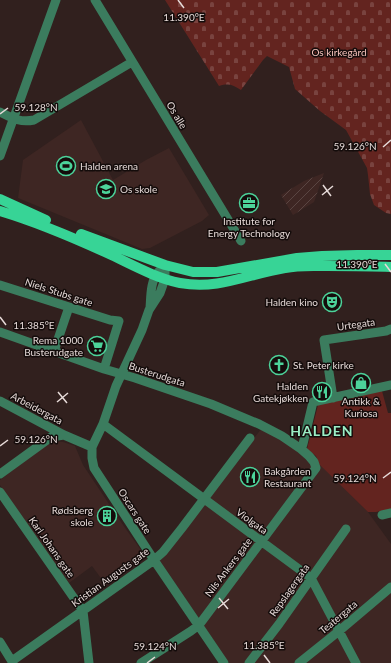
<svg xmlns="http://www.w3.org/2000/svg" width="391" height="663" viewBox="0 0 391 663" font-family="Lato,sans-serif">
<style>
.built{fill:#3e2623}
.industrial{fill:url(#industrial-furrows)}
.cemetery{fill:url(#cemetery-stones)}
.park{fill:#63241f}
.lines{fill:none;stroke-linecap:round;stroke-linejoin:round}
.minor{stroke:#3b7c5e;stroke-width:9}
.major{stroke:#37d496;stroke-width:10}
.ticks{fill:none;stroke:#e6dad8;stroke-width:1.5}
.labels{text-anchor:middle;stroke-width:3;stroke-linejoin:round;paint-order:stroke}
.park-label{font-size:10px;fill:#f7c3bc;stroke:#140c0b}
.street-label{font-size:10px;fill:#e6dad8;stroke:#140c0b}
.poi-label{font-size:10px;fill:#e6dad8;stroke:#140c0b;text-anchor:start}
.district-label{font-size:14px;font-weight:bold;letter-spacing:1px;fill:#9beec5;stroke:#140c0b}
.ticks-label{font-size:10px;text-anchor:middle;fill:#e6dad8;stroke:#140c0b;stroke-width:3;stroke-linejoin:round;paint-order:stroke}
</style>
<defs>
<pattern id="industrial-furrows" width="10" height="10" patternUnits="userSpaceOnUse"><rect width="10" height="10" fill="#3e2623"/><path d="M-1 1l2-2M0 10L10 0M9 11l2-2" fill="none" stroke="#5a4542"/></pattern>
<pattern id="cemetery-stones" width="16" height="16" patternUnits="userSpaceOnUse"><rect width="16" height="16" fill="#63241f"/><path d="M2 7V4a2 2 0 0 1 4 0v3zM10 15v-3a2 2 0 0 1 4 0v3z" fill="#79433f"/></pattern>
</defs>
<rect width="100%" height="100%" fill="#31201e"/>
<!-- built -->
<path class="built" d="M81 120 113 180 146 160 169 148 209 215 202 221 150 248 142 249 18 198 23 160Z
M265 424 299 443 368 512 391 544V663H229L160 561Z
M50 441 63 442 75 446 83 465 123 525 146 557 106 585 92 566 69 583 0 485V480Z"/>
<!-- industrial -->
<path class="industrial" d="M324 173 314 202 293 215 281 195 304 181Z"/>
<!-- cemetery -->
<path class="cemetery" d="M165 0H391V214L386 213 374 205 370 194 368 175 367 168 346 130 320 111 295 89 289 67 267 56 263 60 241 90C233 85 229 83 219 86Z"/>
<!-- park -->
<path class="park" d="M382 391 388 413H391V509L376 512H368L319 464 316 456 307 449 318 405Z"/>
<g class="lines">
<!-- minor -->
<path class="minor" d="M95 0 241 241
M0 112C12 118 20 123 34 120L132 62
M0 156 56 0
M0 285 110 320 119 321 104 369
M150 308C151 296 150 281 159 271
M0 332 104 369 135 378 211 404 259 424 282 436 301 449 309 456 314 462 316 468 199 625 191 631 141 663
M54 351 69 307
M333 398 324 340 386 331 391 329
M0 401 64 435 92 447 103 424 116 386 142 330 149 310 160 293 165 279V265
M103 424 311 578 356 663
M92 447V458L94 468 154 560 224 663
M301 449 303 444 313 402 391 385
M0 474 51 437 64 435
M0 492 83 611 89 663
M382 515 391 513
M0 642 13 663
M12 663V661L154 560 163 552 182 528 250 438
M249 663 279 624 346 529
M299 663 339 631 391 587"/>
<!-- major -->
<path class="major" d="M0 199 46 220
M0 211C37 222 72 237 107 253 131 264 155 278 180 283 219 290 248 274 285 268 299 265 313 266 327 266 348 266 370 266 391 267
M81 234 165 265 193 272H217L297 258 322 256 357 255H391"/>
</g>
<!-- ticks -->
<path class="ticks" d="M178 0 184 8M0 114 8 108M383 147 391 140M323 185 331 196M322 195 333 186M385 264 391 272M0 317 6 325M58 392 67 403M57 402 68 393M0 446 8 440M383 478 391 472M219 598 228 609M218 608 229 599M264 655 270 663M147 663 155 657"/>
<!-- icons -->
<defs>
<symbol id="stadium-ring" viewBox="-11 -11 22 22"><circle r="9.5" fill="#140c0b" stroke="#4cd39a" stroke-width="1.5"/><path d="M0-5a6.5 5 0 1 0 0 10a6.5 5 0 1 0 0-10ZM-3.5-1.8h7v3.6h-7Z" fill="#4cd39a"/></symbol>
<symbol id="school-ring" viewBox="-11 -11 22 22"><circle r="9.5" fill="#140c0b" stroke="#4cd39a" stroke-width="1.5"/><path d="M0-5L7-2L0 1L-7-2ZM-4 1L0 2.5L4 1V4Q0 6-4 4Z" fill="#4cd39a"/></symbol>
<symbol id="office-ring" viewBox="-11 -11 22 22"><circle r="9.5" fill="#140c0b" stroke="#4cd39a" stroke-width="1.5"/><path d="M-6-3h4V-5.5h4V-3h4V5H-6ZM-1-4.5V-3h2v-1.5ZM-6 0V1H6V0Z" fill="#4cd39a"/></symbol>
<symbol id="theatre-ring" viewBox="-11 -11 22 22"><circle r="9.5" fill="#140c0b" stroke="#4cd39a" stroke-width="1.5"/><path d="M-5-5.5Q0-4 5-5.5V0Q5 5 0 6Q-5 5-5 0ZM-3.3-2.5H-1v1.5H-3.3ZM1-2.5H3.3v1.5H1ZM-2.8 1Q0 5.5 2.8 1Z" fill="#4cd39a"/></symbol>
<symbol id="supermarket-ring" viewBox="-11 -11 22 22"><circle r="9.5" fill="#140c0b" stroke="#4cd39a" stroke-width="1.5"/><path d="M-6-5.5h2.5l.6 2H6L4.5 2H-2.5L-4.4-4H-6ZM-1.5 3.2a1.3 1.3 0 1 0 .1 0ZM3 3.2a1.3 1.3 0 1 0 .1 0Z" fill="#4cd39a"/></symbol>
<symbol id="church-ring" viewBox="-11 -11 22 22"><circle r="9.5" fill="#140c0b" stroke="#4cd39a" stroke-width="1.5"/><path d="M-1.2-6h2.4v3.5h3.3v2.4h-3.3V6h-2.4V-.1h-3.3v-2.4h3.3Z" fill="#4cd39a"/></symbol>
<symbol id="shop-ring" viewBox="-11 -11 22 22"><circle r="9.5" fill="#140c0b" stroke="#4cd39a" stroke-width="1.5"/><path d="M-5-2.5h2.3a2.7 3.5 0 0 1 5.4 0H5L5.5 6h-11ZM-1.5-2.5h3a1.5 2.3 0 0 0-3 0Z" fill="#4cd39a"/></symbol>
<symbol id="restaurant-ring" viewBox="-11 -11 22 22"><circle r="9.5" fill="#140c0b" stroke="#4cd39a" stroke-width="1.5"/><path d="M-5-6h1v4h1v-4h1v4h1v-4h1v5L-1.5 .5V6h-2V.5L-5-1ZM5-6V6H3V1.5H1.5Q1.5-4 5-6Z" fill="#4cd39a"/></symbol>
<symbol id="building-ring" viewBox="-11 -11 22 22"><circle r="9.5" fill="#140c0b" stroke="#4cd39a" stroke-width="1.5"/><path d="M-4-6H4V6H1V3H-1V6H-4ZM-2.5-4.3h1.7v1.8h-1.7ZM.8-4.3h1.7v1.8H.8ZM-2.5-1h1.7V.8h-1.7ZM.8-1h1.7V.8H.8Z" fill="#4cd39a"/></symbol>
</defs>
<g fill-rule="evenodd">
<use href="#stadium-ring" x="55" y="155" width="22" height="22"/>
<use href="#school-ring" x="95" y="178" width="22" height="22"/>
<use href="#office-ring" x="238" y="192" width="22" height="22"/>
<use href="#theatre-ring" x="321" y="291" width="22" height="22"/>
<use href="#supermarket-ring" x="86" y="335" width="22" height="22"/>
<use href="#church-ring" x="268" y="354" width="22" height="22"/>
<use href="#shop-ring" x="350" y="372" width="22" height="22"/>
<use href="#restaurant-ring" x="311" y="381" width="22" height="22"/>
<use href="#restaurant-ring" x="239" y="466" width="22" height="22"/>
<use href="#building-ring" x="96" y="505" width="22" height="22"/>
</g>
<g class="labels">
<!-- park labels -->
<g class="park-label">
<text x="339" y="56">Os kirkegård</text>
</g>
<!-- street labels -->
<g class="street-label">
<text transform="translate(177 115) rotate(59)" y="4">Os alle</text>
<text transform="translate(59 292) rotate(18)" y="4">Niels Stubs gate</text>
<text transform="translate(356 324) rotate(-8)" y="4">Urtegata</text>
<text transform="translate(157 374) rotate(18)" y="4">Busterudgata</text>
<text transform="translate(37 408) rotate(28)" y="4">Arbeidergata</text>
<text transform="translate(135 511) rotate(57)" y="4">Oscars gate</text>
<text transform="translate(252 521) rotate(36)" y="4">Violgata</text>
<text transform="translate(52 547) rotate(55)" y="4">Karl Johans gate</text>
<text transform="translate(228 567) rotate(-53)" y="4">Nils Ankers gate</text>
<text transform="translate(110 577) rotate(-36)" y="4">Kristian Augusts gate</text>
<text transform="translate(289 590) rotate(-55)" y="4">Repslagergata</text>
<text transform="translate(338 617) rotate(-40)" y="4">Teatergata</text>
</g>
<!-- poi labels -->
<g class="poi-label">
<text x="80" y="170">Halden arena</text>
<text x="120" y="193">Os skole</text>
<text x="249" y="225" text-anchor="middle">Institute for<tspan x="249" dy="12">Energy Technology</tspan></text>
<text x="318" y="306" text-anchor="end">Halden kino</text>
<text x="83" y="344" text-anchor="end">Rema 1000<tspan x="83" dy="12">Busterudgate</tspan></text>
<text x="293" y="369">St. Peter kirke</text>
<text x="308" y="390" text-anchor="end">Halden<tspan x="308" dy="12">Gatekjøkken</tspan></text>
<text x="361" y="405" text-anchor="middle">Antikk &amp;<tspan x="361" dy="12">Kuriosa</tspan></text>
<text x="264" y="475">Bakgården<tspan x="264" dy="12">Restaurant</tspan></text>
<text x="93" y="514" text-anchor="end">Rødsberg<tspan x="93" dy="12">skole</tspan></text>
</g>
<!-- district labels -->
<g class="district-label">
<text x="322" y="436">HALDEN</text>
</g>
</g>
<g class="ticks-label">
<text x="184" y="21">11.390°E</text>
<text x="36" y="111">59.128°N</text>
<text x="355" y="150">59.126°N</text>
<text x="357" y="268">11.390°E</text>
<text x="34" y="329">11.385°E</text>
<text x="36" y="443">59.126°N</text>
<text x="355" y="482">59.124°N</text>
<text x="264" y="649">11.385°E</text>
<text x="155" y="650">59.124°N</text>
</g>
</svg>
